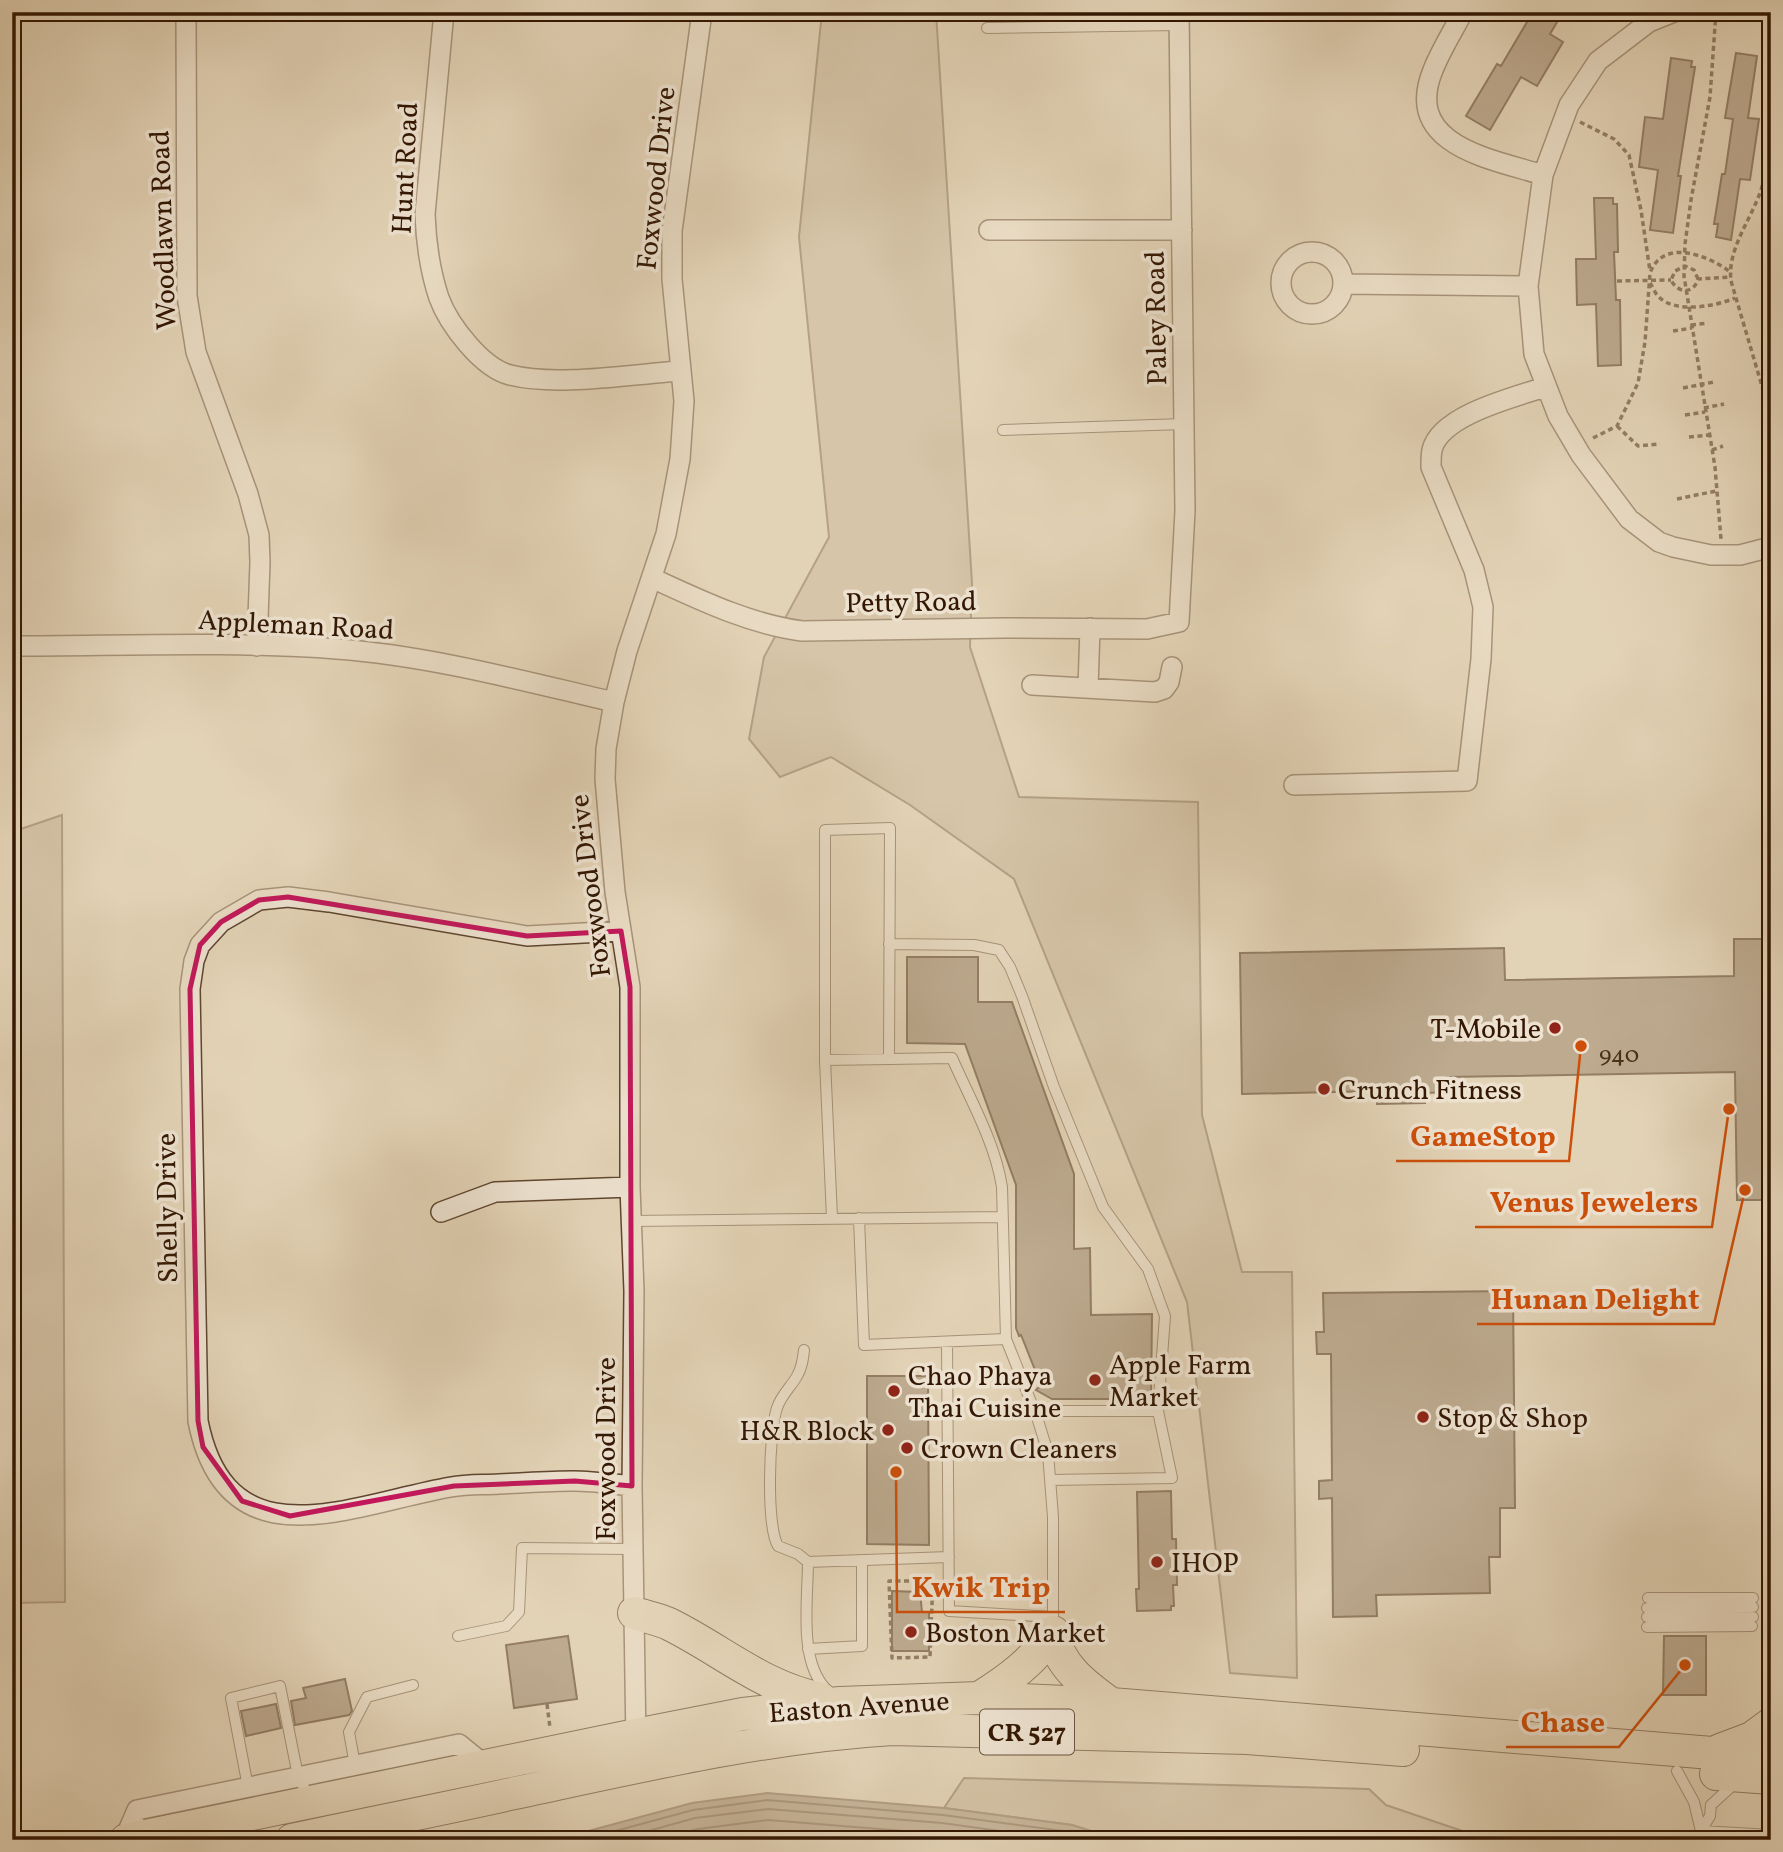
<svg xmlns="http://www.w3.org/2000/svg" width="1783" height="1852" viewBox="0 0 1783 1852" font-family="Vollkorn,serif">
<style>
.green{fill:#c5b397;stroke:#7c654c;stroke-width:2}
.water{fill:#a79379;stroke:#796149;stroke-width:2}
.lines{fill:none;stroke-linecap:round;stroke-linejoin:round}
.shore{stroke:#6d553e;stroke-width:2}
.building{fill:#8f7960;stroke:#331702;stroke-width:2}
.service-casing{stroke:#5f462f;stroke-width:12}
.minor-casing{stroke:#5f462f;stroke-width:22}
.primary-casing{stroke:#331702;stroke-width:34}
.path{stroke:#331702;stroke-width:3.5;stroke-dasharray:5 3.5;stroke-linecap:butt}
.service{stroke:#ede2d0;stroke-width:10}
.minor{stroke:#ede2d0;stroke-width:19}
.primary{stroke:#e3d3b6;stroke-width:32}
.marked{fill:none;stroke:#c2185b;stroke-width:5;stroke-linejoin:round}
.poi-dot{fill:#8f2418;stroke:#ede2d0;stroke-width:2.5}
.labels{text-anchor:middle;stroke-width:7;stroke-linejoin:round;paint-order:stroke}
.number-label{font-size:24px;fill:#4a301a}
.shield{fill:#ede2d0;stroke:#6b5440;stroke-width:2}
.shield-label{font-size:26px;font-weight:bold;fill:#331702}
.street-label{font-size:28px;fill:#331702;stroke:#ede2d0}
.poi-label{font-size:28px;fill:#331702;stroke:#ede2d0;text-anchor:start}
.leader{fill:none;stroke:#cd4f0a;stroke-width:2.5}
.callout-dot{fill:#cd4f0a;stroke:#ede2d0;stroke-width:2.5}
.callout-label{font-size:30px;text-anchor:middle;font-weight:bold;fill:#cd4f0a;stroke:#ede2d0;stroke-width:7;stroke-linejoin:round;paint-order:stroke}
</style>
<rect width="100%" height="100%" fill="#e3d3b6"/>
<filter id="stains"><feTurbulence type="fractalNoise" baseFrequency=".00286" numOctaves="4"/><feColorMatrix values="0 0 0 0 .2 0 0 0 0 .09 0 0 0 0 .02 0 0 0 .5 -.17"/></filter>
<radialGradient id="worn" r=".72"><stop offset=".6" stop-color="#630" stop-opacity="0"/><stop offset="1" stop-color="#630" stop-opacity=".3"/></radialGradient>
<!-- green -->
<path class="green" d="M822 12H936L972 583 970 647 1019 797 1198 802 1202 1115 1242 1272H1292L1297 1678 1230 1673 1187 1302 1014 879 910 805 831 757 780 777 749 739 764 657 829 537 799 237Z
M62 815 65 1602 12 1603V832Z
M964 1778 1369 1789 1386 1805 1489 1840H1119L1072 1825 944 1808Z"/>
<!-- water -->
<path class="water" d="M767 1793 944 1808 1072 1825 1119 1840H555L692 1803Z"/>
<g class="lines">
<!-- shore -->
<path class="shore" d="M582 1840 693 1810 767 1800 943 1815 1071 1832 1096 1840
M616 1840 695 1818 768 1809 942 1823 1064 1840
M656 1840 698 1829 768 1820 941 1834 986 1840"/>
</g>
<!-- building -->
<path class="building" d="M1533 12H1563L1550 34 1563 42 1537 86 1521 77 1490 130 1466 116 1497 64 1501 66Z
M1736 53 1757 56 1748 118 1759 119 1750 180 1740 179 1731 240 1716 237 1718 224H1714L1722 174H1725L1733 119 1725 118Z
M1671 58 1692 61 1691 67H1695L1678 176H1681L1673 233 1650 230 1658 170 1639 167 1645 117 1663 119Z
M1594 198H1613V204H1617L1618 252H1614L1616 300H1620L1621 365 1598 366 1596 304 1577 305 1576 259H1596Z
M1734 939H1771V1200H1737L1735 1072 1447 1077 1448 1092 1425 1093V1103L1377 1104V1091L1242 1094 1240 953 1504 948 1505 980 1734 976Z
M907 957H978V1002H1012L1074 1174V1249L1090 1248 1091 1315 1152 1314 1151 1399H1052L1036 1390 1041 1385 1021 1335 1019 1336 1016 1328V1185L965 1044 907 1043Z
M1513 1291 1515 1508H1500V1557H1489L1490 1593 1376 1595 1377 1616 1333 1617 1332 1498 1319 1499V1481L1332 1480 1331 1354H1317L1316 1332H1324L1323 1293Z
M867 1376H928L929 1545 867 1544Z
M1171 1491 1172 1539H1176L1177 1585H1173L1174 1606H1171V1610L1137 1611 1136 1589H1139L1137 1492Z
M892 1591 920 1592 922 1612H929V1651H892Z
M568 1636 577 1699 514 1708 506 1645Z
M1664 1636H1706V1695H1663Z
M345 1679 352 1711 349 1715 295 1725 291 1701 306 1698 303 1688Z
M276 1704 281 1728 246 1736 241 1711Z"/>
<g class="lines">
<defs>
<path id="service" d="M987 28 1180 25
M1003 430 1184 424
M889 944 974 945 999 950 1010 967 1022 996 1054 1087 1103 1207 1148 1269 1165 1316 1158 1411 1172 1478 1050 1480
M889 1059 890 828 825 830V1060L952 1058C970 1099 995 1142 1002 1187L1006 1339 1037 1417 1048 1453 1053 1517V1628
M825 1060 832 1218
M859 1218 864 1345 1006 1339
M631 1221 1002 1217
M947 1342 949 1611 1053 1617
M804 1350C803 1359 802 1368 797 1376 791 1387 781 1395 777 1408 769 1431 766 1526 778 1546L798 1554 808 1562 949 1557
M1034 1411H1158
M808 1562C808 1600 798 1662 827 1690
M1648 1598H1753
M1647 1608 1753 1607
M1647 1617H1753
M1647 1627 1752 1626
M458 1636 506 1626 519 1612 522 1548 633 1549
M808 1649 862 1646V1560
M355 1765 349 1732 367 1697 413 1685
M1677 1771 1694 1802 1701 1831
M248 1787 231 1698 280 1686 298 1776 310 1799
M1701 1831 1771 1835
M1700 1840 1701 1831 1710 1816 1711 1805 1735 1783"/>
<path id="minor" d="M186 12 187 296 196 352 248 494 259 535 260 562 257 646
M444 12 425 214C426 242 430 271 439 298 449 325 482 368 510 375 557 387 632 374 681 371
M1463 12C1453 31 1441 50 1433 70 1402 146 1492 159 1543 175
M1674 12 1649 22 1598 61 1569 105 1543 175 1528 286 1534 354 1558 416 1581 455 1629 519 1659 542 1673 547 1711 555H1740L1771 547
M1766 12 1771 14
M989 230H1182
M1281 283a31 31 0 1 1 62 0a31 31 0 1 1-62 0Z
M1343 284 1528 286
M652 578C700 600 749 624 802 631L1005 628 1147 629 1179 622 1185 511 1179 12
M12 646C120 646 229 641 337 649 431 656 523 681 614 702
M1032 685 1155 692 1164 689 1169 682 1172 667
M1088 688 1090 628
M1294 785 1467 781 1481 659 1483 607 1474 570 1431 467C1431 462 1431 455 1432 450 1440 415 1515 397 1545 387
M621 931 527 936 329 902 288 897 259 900 221 922 200 945 194 961 190 989 198 1421C227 1567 352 1504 451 1487 467 1484 483 1485 499 1484 524 1483 549 1481 573 1481 593 1481 613 1484 632 1486
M441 1212 495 1192 630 1187
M636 1743 632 1486 634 1291 630 1187V987L615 892 605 779 606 749 614 702 627 651 666 534 680 459 684 401 672 279V231L702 12
M124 1840 137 1810 459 1744 486 1766"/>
<path id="primary" d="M634 1613C646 1617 660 1619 671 1625 723 1651 762 1687 821 1699
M1053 1632C1057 1665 1086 1686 1111 1704
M979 1698C1008 1680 1034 1661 1053 1632
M1720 1750 1752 1738 1771 1724
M1716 1774 1771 1778
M126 1840 636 1735 743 1714 840 1703 979 1698 1111 1704 1712 1753 1771 1756
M292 1840C365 1824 438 1810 510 1794 637 1767 763 1737 892 1729L1247 1738 1403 1750"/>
</defs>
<!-- service casing -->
<use href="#service" class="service-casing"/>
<!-- minor casing -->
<use href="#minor" class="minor-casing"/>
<!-- primary casing -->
<use href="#primary" class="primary-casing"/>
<!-- path -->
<path class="path" d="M1716 12 1710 97 1691 200 1685 244 1684 276 1715 467 1721 539
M1771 50C1759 95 1775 144 1761 190 1751 220 1727 249 1731 281L1764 393 1771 473
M1580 122 1614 139 1629 155 1641 210 1650 271
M1698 279 1694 270 1685 266 1675 271 1671 280C1678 294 1694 294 1698 279L1730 277
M1617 281 1671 280
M1650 283C1653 287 1655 294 1659 297 1675 314 1717 306 1735 298
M1691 325 1708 323
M1673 331 1692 328
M1683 388 1714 382
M1704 408 1724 404
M1685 415 1705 412
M1617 426 1638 446 1660 444
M1689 437 1709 435
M1593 438 1617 426 1638 383 1645 342 1650 273C1663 238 1707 255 1729 271
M1712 450 1723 446
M1677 499 1716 491
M909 1581H889L892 1658 930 1657 933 1577
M547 1704 550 1728"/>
<!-- service -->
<use href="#service" class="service"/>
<!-- minor -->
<use href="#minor" class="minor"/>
<!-- primary -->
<use href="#primary" class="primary"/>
</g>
<!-- marked area -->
<path d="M0 0H1783V1852H0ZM288 897 527 936 621 931 630 987 632 1486 575 1481 454 1486 290 1516 242 1501 203 1447 198 1421 190 989 200 945 221 922 259 900Z" fill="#e3d3b6" fill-opacity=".55" fill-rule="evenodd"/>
<path class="marked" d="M288 897 527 936 621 931 630 987 632 1486 575 1481 454 1486 290 1516 242 1501 203 1447 198 1421 190 989 200 945 221 922 259 900Z"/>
<!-- markers -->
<g class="poi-dot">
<circle cx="1555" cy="1028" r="7"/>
<circle cx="1324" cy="1089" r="7"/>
<circle cx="1095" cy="1380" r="7"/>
<circle cx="894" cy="1391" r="7"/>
<circle cx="1423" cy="1417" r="7"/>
<circle cx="888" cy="1430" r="7"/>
<circle cx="907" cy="1448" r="7"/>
<circle cx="1157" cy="1562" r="7"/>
<circle cx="911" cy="1632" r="7"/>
</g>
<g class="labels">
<!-- number labels -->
<g class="number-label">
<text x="1619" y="1062">940</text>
</g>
<!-- shield labels -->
<rect class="shield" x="980" y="1709.5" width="94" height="45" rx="5"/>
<g class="shield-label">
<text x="1027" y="1741">CR 527</text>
</g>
<!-- street labels -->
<g class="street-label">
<text transform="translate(404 168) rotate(-87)" y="10">Hunt Road</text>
<text transform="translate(655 178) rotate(-84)" y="10">Foxwood Drive</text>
<text transform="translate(162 230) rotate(-92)" y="10">Woodlawn Road</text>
<text transform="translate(1155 318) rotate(-91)" y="10">Paley Road</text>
<text transform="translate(911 601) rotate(-1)" y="10">Petty Road</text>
<text transform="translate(296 624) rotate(3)" y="10">Appleman Road</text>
<text transform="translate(589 886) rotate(-97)" y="10">Foxwood Drive</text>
<text transform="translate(166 1208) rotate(-91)" y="10">Shelly Drive</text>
<text transform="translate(605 1449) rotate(-90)" y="10">Foxwood Drive</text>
<text transform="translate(859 1706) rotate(-4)" y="10">Easton Avenue</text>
</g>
<!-- poi labels -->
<g class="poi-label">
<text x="1541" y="1038" text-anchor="end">T-Mobile</text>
<text x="1338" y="1099">Crunch Fitness</text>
<text x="1109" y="1374">Apple Farm<tspan x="1109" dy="32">Market</tspan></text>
<text x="908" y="1385">Chao Phaya<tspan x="908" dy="32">Thai Cuisine</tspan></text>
<text x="1437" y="1427">Stop &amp; Shop</text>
<text x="874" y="1440" text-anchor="end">H&amp;R Block</text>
<text x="921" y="1458">Crown Cleaners</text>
<text x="1171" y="1572">IHOP</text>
<text x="925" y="1642">Boston Market</text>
</g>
</g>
<!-- callouts -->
<path class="leader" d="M1581 1046L1569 1161H1396M1729 1109L1712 1227H1475M1745 1190L1714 1324H1477M896 1472L897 1612H1065M1685 1665L1619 1747H1506"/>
<g class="callout-dot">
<circle cx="1581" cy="1046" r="7"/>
<circle cx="1729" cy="1109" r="7"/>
<circle cx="1745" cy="1190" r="7"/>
<circle cx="896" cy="1472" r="7"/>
<circle cx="1685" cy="1665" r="7"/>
</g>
<g class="callout-label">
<text x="1483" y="1146">GameStop</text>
<text x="1594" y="1212">Venus Jewelers</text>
<text x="1595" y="1309">Hunan Delight</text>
<text x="981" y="1597">Kwik Trip</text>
<text x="1563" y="1732">Chase</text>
</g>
<!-- margin -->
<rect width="1783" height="1852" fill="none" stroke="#e3d3b6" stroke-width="42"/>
<rect x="14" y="14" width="1755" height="1824" fill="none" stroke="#331702" stroke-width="3.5"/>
<rect x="21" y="21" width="1741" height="1810" fill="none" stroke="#331702" stroke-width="2"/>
<rect width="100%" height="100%" filter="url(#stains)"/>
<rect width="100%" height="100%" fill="url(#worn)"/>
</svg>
